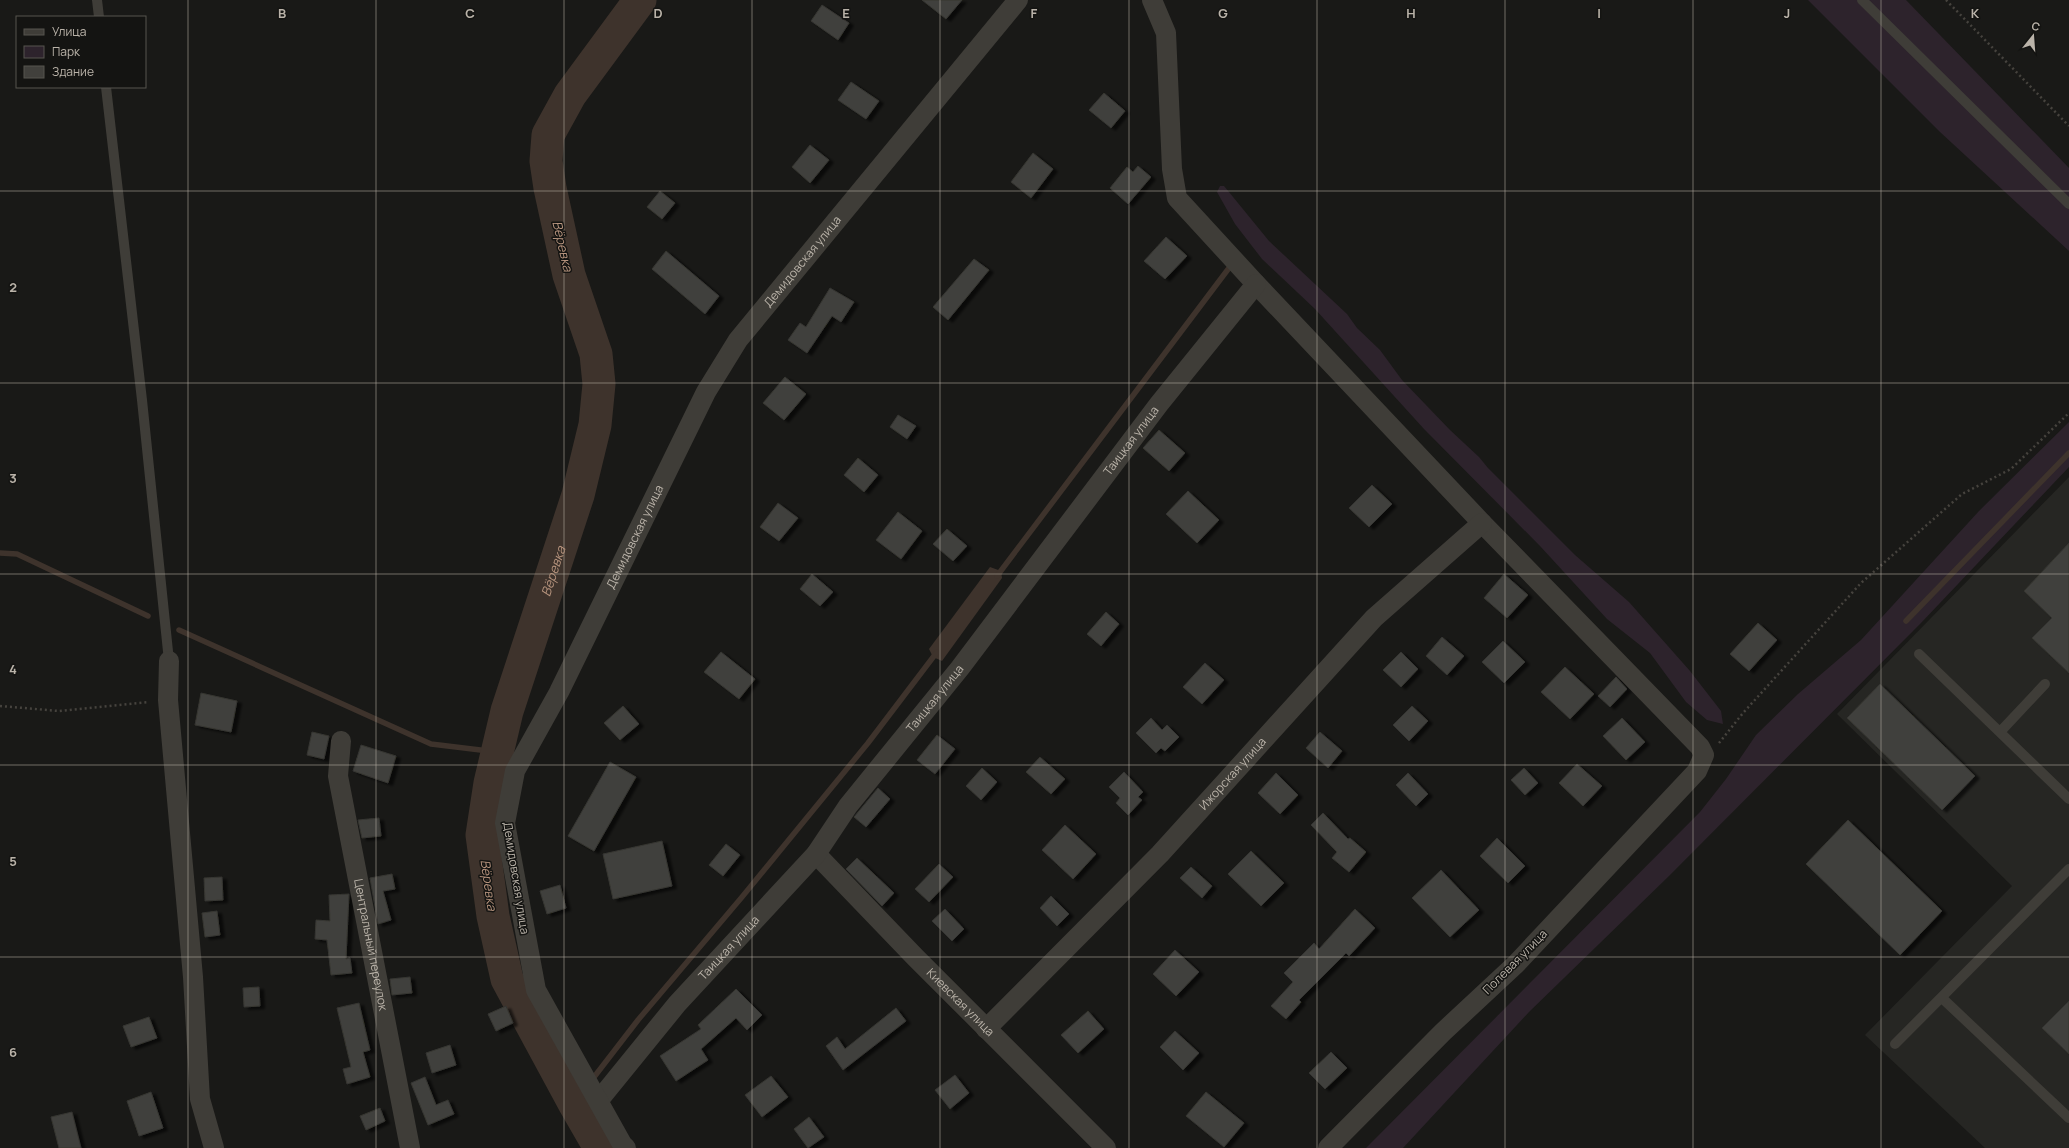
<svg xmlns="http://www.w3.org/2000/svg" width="2069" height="1148" viewBox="0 0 2069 1148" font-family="Manrope,sans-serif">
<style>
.built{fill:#262623}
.green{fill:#2d232c}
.water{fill:#3e332c}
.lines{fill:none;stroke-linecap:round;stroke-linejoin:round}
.stream{stroke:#3e332c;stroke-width:5.5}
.river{stroke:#3e332c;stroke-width:33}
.building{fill:#41403c;stroke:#353531;filter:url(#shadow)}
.path{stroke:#46433e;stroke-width:2.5;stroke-dasharray:2 3;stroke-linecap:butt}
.lane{stroke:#3f3d38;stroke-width:10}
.street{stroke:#3f3d38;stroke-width:20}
.grid{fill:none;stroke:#bab3a9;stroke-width:1;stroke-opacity:0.55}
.labels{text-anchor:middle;stroke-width:3;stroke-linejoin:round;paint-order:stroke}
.street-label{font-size:12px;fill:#bab3a9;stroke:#141412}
.water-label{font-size:13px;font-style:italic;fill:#b7947e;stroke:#141412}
.grid-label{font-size:13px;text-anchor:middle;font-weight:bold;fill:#bab3a9;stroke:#141412;stroke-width:3;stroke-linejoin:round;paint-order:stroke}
</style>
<defs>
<filter id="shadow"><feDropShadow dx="4.5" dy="2.5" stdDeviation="1" flood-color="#0009"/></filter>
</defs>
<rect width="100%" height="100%" fill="#191917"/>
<!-- built -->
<path class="built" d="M2069 477V1148H1985L1865 1035 2012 886 1837 714Z"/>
<!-- green -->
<path class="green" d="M632 0H656L626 45 606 36Z
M1808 0H1906L2069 168V251L1940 132Z
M1220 186H1224L1229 192 1269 241 1347 314 1357 328 1380 350 1402 380 1450 430 1479 457 1488 468 1575 555 1629 602 1690 671 1721 711 1723 724 1707 720 1686 702 1650 653 1607 619 1540 546 1424 429 1315 309 1262 259 1235 224 1217 192Z
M2069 422V467L1921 623 1669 876 1529 1012 1403 1148H1366L1700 812 1726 779 1756 735 1798 694 1861 640 1979 511Z"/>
<!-- water -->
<path class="water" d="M990 567 1001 571 1002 578 942 661 933 657 929 649Z"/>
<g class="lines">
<!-- stream -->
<path class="stream" d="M0 553 17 554 148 616
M997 576 1232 264
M1906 621 2069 453
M179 630 431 744 497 752
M591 1081 638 1020 742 897 868 743 937 652
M574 1103 585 1088"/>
<!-- river -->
<path class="river" id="s1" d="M600 1148 574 1103 507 979 493 916 482 835 490 783 507 711 578 495 595 425 599 384 596 354 569 275 550 188 546 161 548 135 570 95 640 0"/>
</g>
<!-- building -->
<path class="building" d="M922 0H962L946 19Z
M822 5 849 23 838 40 811 21Z
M851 82 879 101 866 119 838 100Z
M1104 93 1125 111 1111 128 1089 110Z
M810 145 829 160 810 183 792 167Z
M1033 153 1053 169 1031 198 1011 182Z
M1138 166 1151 177 1128 204 1110 188 1127 167 1133 172Z
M660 191 675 203 662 219 647 207Z
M1166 237 1187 256 1165 279 1144 261Z
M666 251 719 296 705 314 652 269Z
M974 259 989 270 948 320 933 307Z
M830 288 854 302 841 322 832 316 807 353 788 340 800 323 806 327Z
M785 377 806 394 784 420 763 403Z
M898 415 916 426 907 439 890 427Z
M1159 430 1185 453 1169 471 1143 448Z
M858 458 878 475 864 492 844 475Z
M1372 485 1392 504 1369 527 1349 508Z
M1188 491 1219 520 1197 543 1166 514Z
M778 503 798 518 779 541 760 527Z
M898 512 922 531 901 559 876 540Z
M947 529 967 546 953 561 933 544Z
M2069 543V673L2032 638 2052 618 2024 591Z
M812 574 833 592 820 606 800 589Z
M1504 574 1528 595 1507 618 1484 598Z
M1106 612 1119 624 1101 646 1087 634Z
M1758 623 1777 640 1749 671 1730 654Z
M1442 637 1464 656 1447 675 1426 656Z
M1503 641 1525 662 1504 683 1482 662Z
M721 652 755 679 739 699 704 672Z
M1401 652 1418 669 1401 687 1383 670Z
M1205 663 1224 680 1202 704 1183 687Z
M1565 667 1594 694 1570 719 1541 692Z
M1616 677 1627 689 1610 707 1598 696Z
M1880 684 1975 776 1942 810 1847 718Z
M201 693 237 701 231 732 195 725Z
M623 706 639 724 620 740 604 723Z
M1412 706 1428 721 1409 741 1393 725Z
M1151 718 1162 730 1167 725 1179 737 1165 751 1161 748 1156 753 1136 733Z
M1622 718 1645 742 1626 760 1603 736Z
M312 732 329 736 324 759 307 755Z
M1320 732 1342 751 1328 768 1306 748Z
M937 735 955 749 935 774 917 760Z
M361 745 396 756 388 783 353 771Z
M1040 757 1065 779 1051 794 1026 772Z
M610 762 636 777 594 851 568 836Z
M1577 764 1602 786 1583 806 1559 783Z
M982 768 997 782 981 800 966 786Z
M1524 768 1538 783 1525 795 1511 780Z
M1124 772 1143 792 1138 797 1142 800 1128 815 1116 803 1120 798 1109 787Z
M1276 773 1298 795 1280 814 1258 793Z
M1408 773 1428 794 1416 806 1396 785Z
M878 788 890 799 866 827 854 817Z
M1323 813 1348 839 1350 838 1366 852 1349 872 1332 858 1337 852 1311 825Z
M379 818 381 836 362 838 358 820Z
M1848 820 1942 911 1900 955 1806 864Z
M1065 825 1096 854 1073 879 1042 850Z
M1497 838 1525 866 1508 883 1480 856Z
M662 841 672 886 613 899 603 854Z
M726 844 740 855 723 876 709 865Z
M1251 851 1284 883 1261 906 1228 874Z
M857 858 894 893 882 906 846 869Z
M939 864 953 877 929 902 915 889Z
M1191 867 1212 886 1202 898 1180 878Z
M1441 870 1479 910 1450 937 1412 898Z
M392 874 395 889 383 891 391 920 378 924 370 878Z
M222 877 223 900 205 901 204 878Z
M560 885 566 908 547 914 540 891Z
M349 894 346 959 350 958 352 973 331 975 327 940 315 939 316 920 330 921 329 895Z
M1051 896 1069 914 1057 926 1040 908Z
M945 909 964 929 952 941 932 921Z
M1355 909 1375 928 1349 956 1346 953 1299 1000 1301 1002 1286 1019 1271 1006 1293 982 1284 973 1314 943 1319 949Z
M217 911 220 935 205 937 202 913Z
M1175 950 1199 972 1176 996 1153 974Z
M410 977 412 993 392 995 390 979Z
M259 987 260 1006 244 1007 243 988Z
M736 989 762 1015 747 1030 736 1018 701 1049 708 1060 676 1081 660 1056 701 1029 698 1025Z
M2069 1001V1054L2042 1028Z
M359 1003 370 1050 363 1052 370 1077 347 1084 343 1069 351 1067 337 1008Z
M506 1006 513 1023 496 1031 488 1014Z
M896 1008 906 1021 843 1070 826 1046 837 1037 845 1049Z
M1088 1011 1104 1029 1078 1053 1061 1035Z
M149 1017 157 1038 131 1047 123 1026Z
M1175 1031 1199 1053 1183 1070 1160 1047Z
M450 1045 456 1065 432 1073 426 1053Z
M1331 1052 1347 1068 1325 1089 1309 1073Z
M955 1075 969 1093 950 1109 935 1090Z
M771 1076 788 1097 762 1117 745 1095Z
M425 1077 436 1105 448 1100 454 1114 428 1125 411 1083Z
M151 1092 163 1128 139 1136 127 1101Z
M1206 1092 1244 1123 1224 1147 1186 1116Z
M380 1108 385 1121 366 1130 360 1116Z
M72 1112 81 1148H59L51 1117Z
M809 1117 824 1137 808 1148 794 1129Z"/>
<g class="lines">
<!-- path -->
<path class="path" d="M1946 0 2069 126
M0 706 59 711 149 702
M1719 743 1743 713 1861 583 1962 494 2011 469 2069 413"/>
<!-- lane -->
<path class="lane" d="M97 0 99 17
M1862 0 2069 204
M106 87 142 400 169 661
M1919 654 2069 799
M2000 732 2045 684
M1942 998 2069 1118
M1895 1044 2069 869"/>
<!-- street -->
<g class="street">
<path d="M1152 0 1166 33 1172 169 1177 198 1256 284 1482 523 1700 747 1704 755 1697 771 1516 964 1443 1032 1328 1148"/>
<path d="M169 661 168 700 193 977 200 1099 214 1148"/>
<path id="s2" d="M341 741 338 776 410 1148"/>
<path id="s3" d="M816 854 915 957 1106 1148"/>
<path id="s4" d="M986 1029 1160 854 1374 618 1482 523"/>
<path id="s5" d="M599 1100 677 1004 816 854 848 806 960 668 1159 404 1256 284"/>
<path id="s6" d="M626 1148 622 1144 536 990 505 823 515 771 559 692 706 392 738 340 1018 0"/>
</g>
</g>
<!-- grid -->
<path class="grid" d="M188 0V1148M376 0V1148M564 0V1148M752 0V1148M940 0V1148M1129 0V1148M1317 0V1148M1505 0V1148M1693 0V1148M1881 0V1148M0 191H2069M0 383H2069M0 574H2069M0 765H2069M0 957H2069"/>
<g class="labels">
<!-- street labels -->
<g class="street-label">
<text dy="4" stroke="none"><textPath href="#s6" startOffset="992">Демидовская улица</textPath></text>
<text dy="4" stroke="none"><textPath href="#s5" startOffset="848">Таицкая улица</textPath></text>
<text dy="4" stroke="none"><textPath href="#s6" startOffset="668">Демидовская улица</textPath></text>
<text dy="4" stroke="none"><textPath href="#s5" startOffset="524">Таицкая улица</textPath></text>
<text dy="4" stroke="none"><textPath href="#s4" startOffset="355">Ижорская улица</textPath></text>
<text transform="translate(516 878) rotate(81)" y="4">Демидовская улица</text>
<text dy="4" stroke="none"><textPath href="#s2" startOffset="207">Центральный переулок</textPath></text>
<text dy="4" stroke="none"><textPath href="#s5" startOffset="200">Таицкая улица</textPath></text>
<text transform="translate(1515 962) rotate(-45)" y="4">Полевая улица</text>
<text dy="4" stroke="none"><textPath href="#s3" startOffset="207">Киевская улица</textPath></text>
</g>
<!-- water labels -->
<g class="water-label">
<text transform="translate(563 246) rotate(77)" y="5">Вёревка</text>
<text dy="5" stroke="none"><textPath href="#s1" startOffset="613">Вёревка</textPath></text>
<text transform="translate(489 885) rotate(82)" y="5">Вёревка</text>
</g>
</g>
<g class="grid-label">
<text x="282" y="18">B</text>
<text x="470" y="18">C</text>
<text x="658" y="18">D</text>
<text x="846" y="18">E</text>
<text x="1034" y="18">F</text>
<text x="1223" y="18">G</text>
<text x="1411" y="18">H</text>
<text x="1599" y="18">I</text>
<text x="1787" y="18">J</text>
<text x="1975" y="18">K</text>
<text x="13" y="292">2</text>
<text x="13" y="483">3</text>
<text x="13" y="674">4</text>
<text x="13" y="866">5</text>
<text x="13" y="1057">6</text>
</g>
<!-- legend -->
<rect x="16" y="16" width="130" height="72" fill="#141412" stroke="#56544e"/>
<rect x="24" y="29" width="20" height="6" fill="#3f3d38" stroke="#56544e"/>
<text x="52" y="36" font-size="12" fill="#bab3a9">Улица</text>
<rect x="24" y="46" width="20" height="12" fill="#2d232c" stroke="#56544e"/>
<text x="52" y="56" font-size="12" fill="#bab3a9">Парк</text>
<rect x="24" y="66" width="20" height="12" fill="#41403c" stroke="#56544e"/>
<text x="52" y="76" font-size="12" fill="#bab3a9">Здание</text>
<!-- north arrow -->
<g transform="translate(2033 36) rotate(17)" stroke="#141412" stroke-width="3" paint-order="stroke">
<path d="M0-3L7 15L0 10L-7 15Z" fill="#bab3a9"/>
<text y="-6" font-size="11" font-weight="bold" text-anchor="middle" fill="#bab3a9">С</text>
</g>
</svg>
